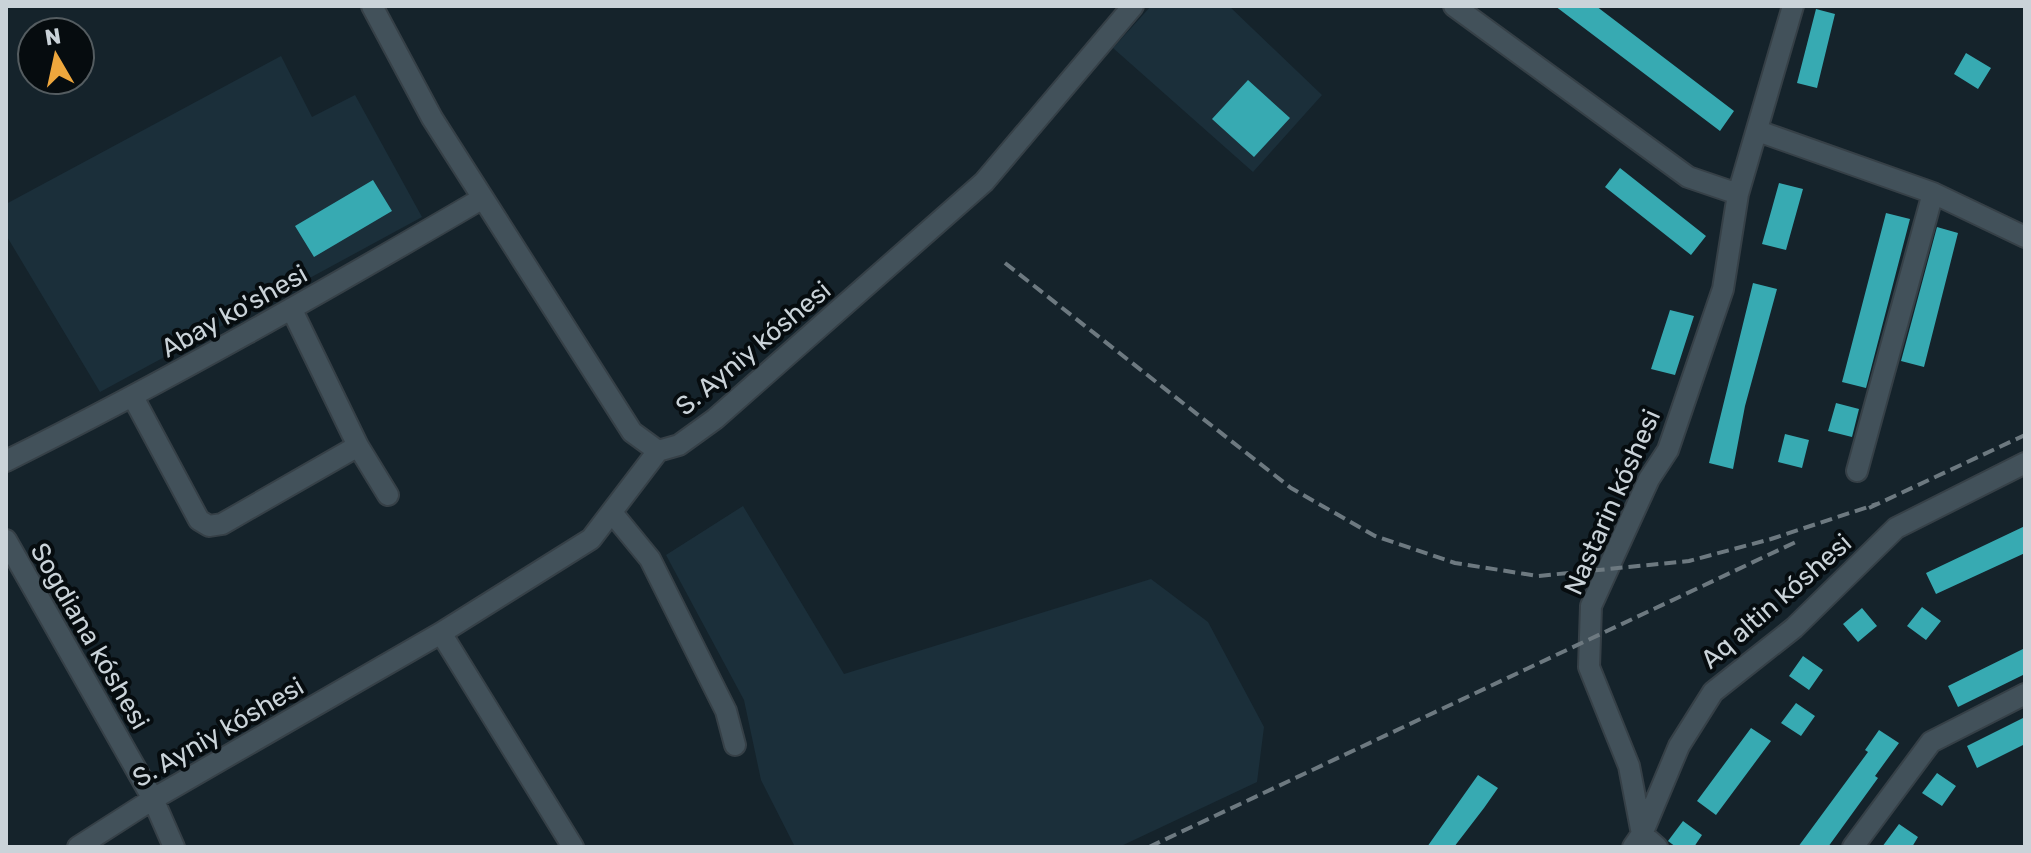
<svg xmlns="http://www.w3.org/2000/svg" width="2031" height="853" viewBox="0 0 2031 853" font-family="Rubik,sans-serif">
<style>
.built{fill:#1b2f3a}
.building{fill:#37aab2}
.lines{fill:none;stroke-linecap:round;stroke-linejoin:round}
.minor-casing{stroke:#364047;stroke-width:24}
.minor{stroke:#42515a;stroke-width:20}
.rail{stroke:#6d7980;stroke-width:4;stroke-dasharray:12 6;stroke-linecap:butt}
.labels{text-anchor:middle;stroke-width:8;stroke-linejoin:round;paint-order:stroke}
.street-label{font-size:26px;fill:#cad3d9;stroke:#060c0f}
</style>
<rect width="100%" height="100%" fill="#15232b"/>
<!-- built -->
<path class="built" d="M1151 6H1229L1322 95 1253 172 1113 48Z
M281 56 312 117 355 95 422 217 100 392 6 235V204Z
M743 506 844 674 1151 579 1208 622 1264 727 1257 782 1119 847H795L761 780 744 700 666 555Z"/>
<!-- building -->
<path class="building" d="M1555 6H1596L1734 111 1720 131Z
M1816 9 1835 14 1817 88 1797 83Z
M1966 53 1991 68 1978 89 1954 74Z
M1248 80 1290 118 1254 157 1212 119Z
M1620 168 1706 236 1691 255 1605 187Z
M373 180 392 211 314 257 295 226Z
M1779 183 1803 189 1786 250 1762 244Z
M1886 213 1910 219 1866 388 1842 382Z
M1937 227 1958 233 1924 367 1901 361Z
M1753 283 1777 289 1745 406 1733 469 1709 463Z
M1670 310 1694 316 1675 375 1651 369Z
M1836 403 1859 409 1852 437 1828 431Z
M1785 434 1809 440 1802 468 1778 462Z
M2025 526V553L1936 594 1926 573Z
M1922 607 1941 621 1926 640 1907 626Z
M1862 608 1877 626 1858 642 1843 624Z
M2025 648V674L1958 707 1948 686Z
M1803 656 1823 670 1809 690 1789 676Z
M1796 703 1815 716 1801 736 1781 723Z
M2025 717V744L1977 768 1967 746Z
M1751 728 1771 741 1716 815 1697 801Z
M1879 730 1899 743 1875 776 1878 778 1828 847H1798L1868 752 1865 750Z
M1937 773 1956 786 1942 806 1922 793Z
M1478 775 1498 788 1484 808 1454 847H1427Z
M1683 821 1702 835 1694 847H1676L1668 841Z
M1899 824 1918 837 1912 847H1882Z"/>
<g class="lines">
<defs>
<path id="minor" d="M372 6 432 118 632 432 658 451
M1454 6 1688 177 1738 194
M1758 131 1933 193 2025 237
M292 310 358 446 388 495
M133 397 199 520 209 526 222 524 358 446
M6 461C169 380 326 290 483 198
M1857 471 1933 193
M613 514 650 559 726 711 735 745
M6 540 153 799 174 847
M441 633 573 847
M78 847 153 799 441 633 591 539 658 451 679 445 715 419 984 182 1133 6
M1633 847 1642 834 1679 746 1713 692 1794 628 1896 528 2025 463
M1657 847 1642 834 1629 766 1589 667 1591 606 1649 479 1668 450 1723 289 1738 194 1793 6
M1853 847 1931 742 2025 694"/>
</defs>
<!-- minor casing -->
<use href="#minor" class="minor-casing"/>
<!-- minor -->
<use href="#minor" class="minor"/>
<!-- rail -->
<path class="rail" d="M1005 263 1291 488 1375 536 1455 563 1538 576 1689 561 1771 539 1877 504
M1869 508 2025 435
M1149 847 1800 540"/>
</g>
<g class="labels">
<!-- street labels -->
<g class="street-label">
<text transform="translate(234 311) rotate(-29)" y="9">Abay ko'shesi</text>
<text transform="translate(753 348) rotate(-40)" y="9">S. Ayniy kóshesi</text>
<text transform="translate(1612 502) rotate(-66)" y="9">Nastarin kóshesi</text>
<text transform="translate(1776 601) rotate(-41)" y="9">Aq altin kóshesi</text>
<text transform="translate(90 636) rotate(60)" y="9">Sogdiana kóshesi</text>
<text transform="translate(218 732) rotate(-30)" y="9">S. Ayniy kóshesi</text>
</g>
</g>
<!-- border -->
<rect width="2031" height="853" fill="none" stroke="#cad3d9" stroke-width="16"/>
<!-- north arrow -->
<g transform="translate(56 56) rotate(351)"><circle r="38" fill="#060c0f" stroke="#545c60" stroke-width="2"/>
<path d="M0-6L14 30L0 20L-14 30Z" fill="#eea73d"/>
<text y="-12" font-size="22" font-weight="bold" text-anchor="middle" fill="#cad3d9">N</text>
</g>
</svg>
